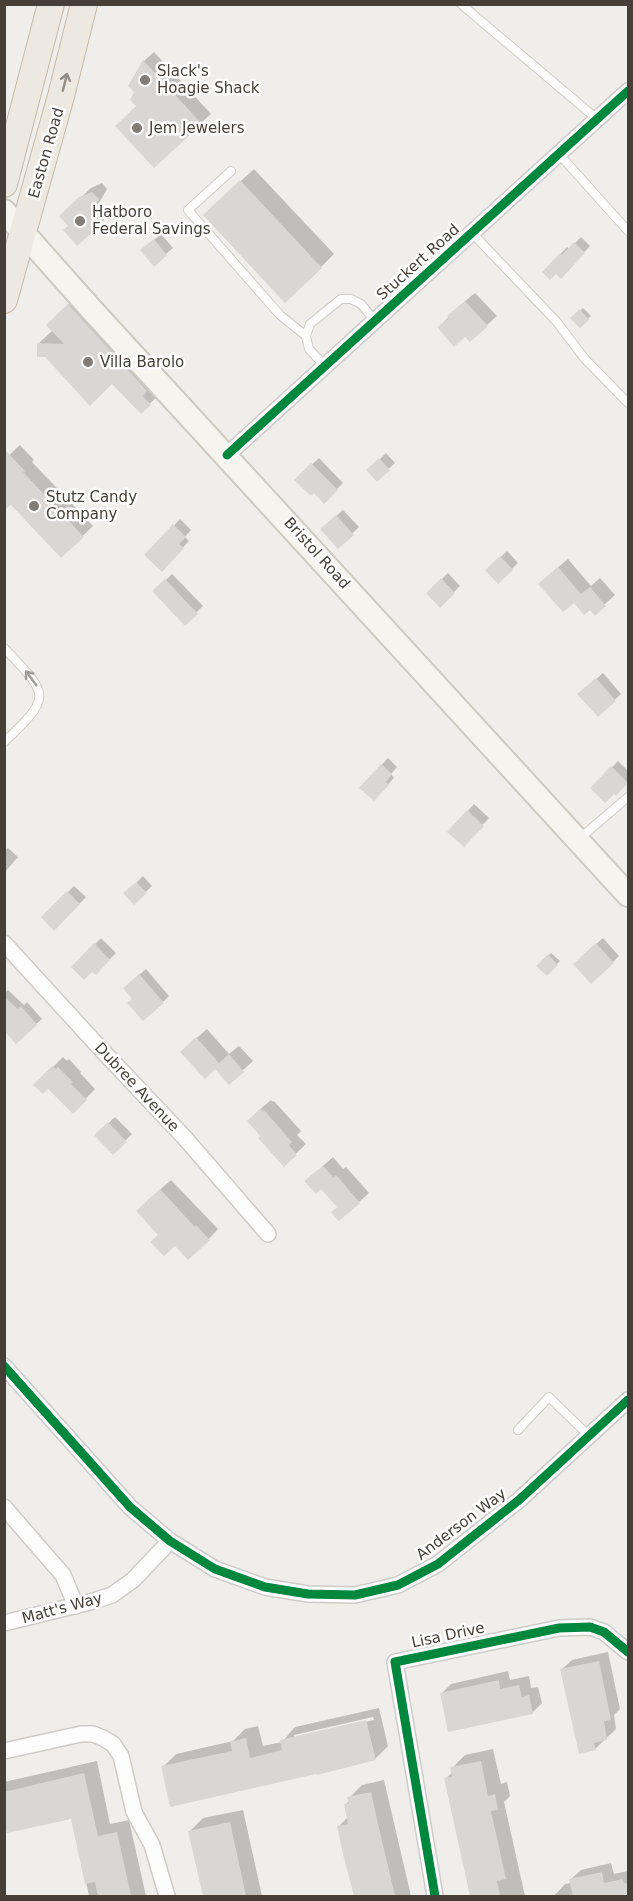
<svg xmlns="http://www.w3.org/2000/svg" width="633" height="1901" viewBox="0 0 633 1901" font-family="'DejaVu Sans',sans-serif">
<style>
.shadow{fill:#0003;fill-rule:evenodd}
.building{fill:#d9d7d3}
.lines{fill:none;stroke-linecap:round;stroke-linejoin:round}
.service-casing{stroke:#ceccc8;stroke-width:10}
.minor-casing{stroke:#ceccc8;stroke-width:18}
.secondary-casing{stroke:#cecac1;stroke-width:26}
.trunk-casing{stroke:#c6b9a7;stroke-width:28}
.service{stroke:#fdfcfc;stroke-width:8}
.minor{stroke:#fdfcfc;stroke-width:15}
.secondary{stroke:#f6f4ef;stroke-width:22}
.trunk{stroke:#ede8e0;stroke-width:26}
.cycleway-casing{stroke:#fff;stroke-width:13}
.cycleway{stroke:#00873e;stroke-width:9}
.oneway{stroke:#918b83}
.oneway2{stroke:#a19e9a}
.poi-dot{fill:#817c76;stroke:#fff;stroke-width:2}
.labels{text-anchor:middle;stroke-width:5;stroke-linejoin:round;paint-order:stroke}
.poi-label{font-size:15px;fill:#453f37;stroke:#fff;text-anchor:start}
.street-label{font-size:15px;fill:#453f37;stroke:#fff}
</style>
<rect width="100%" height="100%" fill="#f0eeea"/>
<!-- shadow -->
<path class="shadow" d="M154 52 211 114 201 123 138 106 136 91 130 85 144 61Z
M254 169 334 254 321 267 218 202Z
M102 183 107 189 99 203 109 214 100 224 69 226 61 216 91 188Z
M161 234 173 248 154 264 149 244Z
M581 237 590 246 561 277 556 273 544 272 567 247 569 249Z
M82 292 163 391 141 412 112 382 39 343 53 330 60 312Z
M475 293 497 316 487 325 470 340 466 335 439 327 459 306Z
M583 308 591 316 580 326 572 318Z
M20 445 34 460 32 462 93 526 62 556 11 502 4 460Z
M386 453 395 463 377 480 369 470Z
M319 458 343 483 324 502 314 491 296 479Z
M343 510 359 527 338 547 322 529Z
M180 519 191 530 185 537 189 541 162 570 146 555Z
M507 551 518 563 498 582 487 570Z
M568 559 591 586 600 578 615 595 595 613 550 574Z
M448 573 460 586 440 606 428 593Z
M172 574 203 606 185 623 154 591Z
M603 673 621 694 598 715 586 688Z
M388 758 397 767 391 774 394 778 374 799 361 788Z
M618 761 628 771V781L616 794 592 788Z
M474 804 489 818 464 845 449 832Z
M8 848 18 857 4 873V851Z
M143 876 152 886 134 903 132 887Z
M74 886 86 897 54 929 43 917Z
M101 938 116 953 96 973 92 970 73 967Z
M603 938 619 956 613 962 581 957Z
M551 953 560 961 547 974 538 966Z
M146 969 169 996 163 1002 134 999 131 982Z
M8 990 24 1005 27 1002 42 1019 36 1024 4 1016V993Z
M207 1029 229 1054 239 1046 253 1061 229 1083 192 1042Z
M63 1057 67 1061 69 1059 81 1072 80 1073 95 1089 73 1112 48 1087 35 1085Z
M271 1100 273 1102 274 1101 301 1131 297 1135 306 1144 284 1165 262 1136 258 1111Z
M115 1117 132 1134 113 1153 96 1135Z
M333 1157 343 1169 346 1167 369 1193 359 1202 316 1172Z
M171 1180 218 1229 209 1239 175 1244 159 1235 147 1201Z
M608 1652 620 1709 614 1715 616 1729 595 1749 562 1669 572 1660Z
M508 1671 510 1680 529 1676 531 1688 538 1687 542 1703 532 1713 442 1693 451 1684Z
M379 1708 388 1746 375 1759 163 1767 176 1754 233 1741 245 1729 258 1726 263 1746 282 1742 295 1727ZM373 1717 374 1720 294 1738V1735Z
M493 1749 501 1784 507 1782 510 1796 504 1802 525 1896H471L445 1779 453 1772 452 1768 465 1755Z
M97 1761 110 1824 129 1820 146 1896H89L72 1818 4 1822V1782Z
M384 1780 411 1896H355L339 1826 348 1817 345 1805 350 1800 349 1798 362 1785Z
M243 1810 262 1896H205L190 1831 203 1818Z
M611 1863 614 1874 628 1871V1896H554L565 1884 572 1883 571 1879 581 1870Z"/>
<!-- building -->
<path class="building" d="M143 60 202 124 154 168 115 126 136 106 130 100 134 92 128 86Z
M240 180 322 268 285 303 203 215Z
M92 192 99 199 90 213 101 225 77 246 63 230 68 226 59 216 79 197Z
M154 239 167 255 154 267 140 250Z
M574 242 585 253 561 279 556 274 550 280 542 272 560 253 562 255Z
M465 301 488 326 470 342 465 337 454 347 437 327 449 318 447 316Z
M68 304 147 391 143 396 151 405 141 414 112 384 90 406 45 357H37V343L64 344 46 325Z
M580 309 589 320 580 328 570 318Z
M4 449 25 471 23 472 84 537 61 558 11 505 4 510Z
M379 458 390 470 377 482 366 470Z
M311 463 338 490 324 504 314 493 311 496 294 480Z
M336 515 354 535 338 549 320 529Z
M173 524 186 537 179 544 184 548 162 572 144 555Z
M500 556 513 570 498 584 485 570Z
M558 567 581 594 590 587 606 606 595 616 590 610 584 615 574 603 563 612 538 584Z
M441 578 455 593 440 608 426 593Z
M165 579 198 614 185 626 152 591Z
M596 678 616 701 598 717 577 694Z
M381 764 392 774 386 782 389 785 374 801 359 788Z
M611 766 628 783 616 796 614 794 605 803 590 788Z
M467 810 484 826 464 847 447 832Z
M136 882 147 893 134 905 123 893Z
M67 891 80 904 54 931 41 917Z
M94 943 110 960 96 975 92 972 84 980 71 967Z
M596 943 614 963 591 984 573 964Z
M548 954 558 965 547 976 536 966Z
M139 974 164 1003 143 1021 127 1003 132 999 123 988Z
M4 997 18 1009 21 1006 37 1025 16 1044 4 1031Z
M196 1037 219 1063 229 1054 244 1072 229 1085 215 1069 205 1079 180 1052Z
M52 1066 56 1069 58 1067 73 1082 71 1084 87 1100 73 1114 48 1089 43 1094 33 1085Z
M260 1109 263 1111 264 1110 292 1142 289 1145 297 1155 284 1167 258 1138 260 1136 247 1121Z
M108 1122 127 1142 113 1155 94 1135Z
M323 1166 333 1177 336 1175 360 1203 339 1221 331 1212 337 1207 321 1189 316 1194 304 1181Z
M160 1189 195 1227 196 1225 210 1240 188 1260 175 1246 164 1256 150 1242 158 1235 136 1211Z
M599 1661 611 1720 604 1721 607 1740 594 1743 596 1750 579 1754 560 1669Z
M499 1680 500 1689 519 1685 522 1697 529 1695 533 1714 448 1732 440 1693Z
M366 1720 376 1760 317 1775 316 1774 170 1807 161 1766 232 1751 230 1742 246 1738 250 1758 282 1750 280 1740Z
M481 1761 488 1796 495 1794 498 1810 491 1811 506 1879 497 1881 500 1896H470L444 1778 452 1777 450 1767Z
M84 1773 98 1836 117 1832 131 1896H98L95 1882 85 1884 71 1819 7 1833 4 1822V1792Z
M371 1792 378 1824 395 1896H354L344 1858 337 1826 348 1824 344 1804 349 1803 347 1797Z
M230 1822 246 1896H203L188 1831Z
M602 1872 604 1883 623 1879 624 1883H628V1896H573L569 1879Z"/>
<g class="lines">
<defs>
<path id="service" d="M461 4 597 119
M559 154 628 231
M231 171 188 210 280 315 306 336
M472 233 556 321 585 359 628 403
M325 366 309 349 306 336 310 324 341 299H351L361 304 375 321
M4 648C49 695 53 696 4 742
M579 839 628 797
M518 1430 549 1397 589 1436"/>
<path id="minor" d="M227 455 628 91
M4 943 99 1047 184 1137 268 1234
M4 1366 130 1507 170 1541 215 1569 265 1587 308 1594 355 1595 398 1585 438 1564 519 1500 628 1400
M4 1507 63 1575 76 1606
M4 1623 90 1602 112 1595 133 1580 170 1541
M4 1751 81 1734H93L103 1738 113 1744 121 1756 134 1812 152 1845 167 1896
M435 1896 395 1662 559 1628 590 1627 604 1632 628 1652"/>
<path id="secondary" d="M4 211 91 309 628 895"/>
<path id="trunk" d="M4 184 51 4
M4 300 61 96 84 4"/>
</defs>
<!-- service casing -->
<use href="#service" class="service-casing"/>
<!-- minor casing -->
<use href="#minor" class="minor-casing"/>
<!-- secondary casing -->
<use href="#secondary" class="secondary-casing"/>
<!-- trunk casing -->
<use href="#trunk" class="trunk-casing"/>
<!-- service -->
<use href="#service" class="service"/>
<!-- minor -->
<use href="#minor" class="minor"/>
<!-- secondary -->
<use href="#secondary" class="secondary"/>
<!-- trunk -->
<use href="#trunk" class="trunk"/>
<defs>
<path id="cycleway" d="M227 455 628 91
M4 1366 130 1507 170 1541 215 1569 265 1587 308 1594 355 1595 398 1585 438 1564 519 1500 628 1400
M435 1896 395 1662 559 1628 590 1627 604 1632 628 1652"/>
</defs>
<!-- cycleway casing -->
<use href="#cycleway" class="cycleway-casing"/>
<!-- cycleway -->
<use href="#cycleway" class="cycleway"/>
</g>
<!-- one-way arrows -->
<defs><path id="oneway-shaft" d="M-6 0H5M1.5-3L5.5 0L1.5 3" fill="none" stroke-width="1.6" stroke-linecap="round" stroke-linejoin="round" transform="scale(1.5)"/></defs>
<use class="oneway" href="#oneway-shaft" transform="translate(65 82) rotate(-76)"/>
<use class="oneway2" href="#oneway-shaft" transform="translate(31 678) rotate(-127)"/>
<!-- markers -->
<g class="poi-dot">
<circle cx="145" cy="80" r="6"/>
<circle cx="137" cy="128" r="6"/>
<circle cx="80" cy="221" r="6"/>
<circle cx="88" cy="362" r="6"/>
<circle cx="34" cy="506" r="6"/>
</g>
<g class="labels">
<!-- poi labels -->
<g class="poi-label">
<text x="157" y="76">Slack's<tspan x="157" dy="17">Hoagie Shack</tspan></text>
<text x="149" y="133">Jem Jewelers</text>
<text x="92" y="217">Hatboro<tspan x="92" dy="17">Federal Savings</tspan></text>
<text x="100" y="367">Villa Barolo</text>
<text x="46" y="502">Stutz Candy<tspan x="46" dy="17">Company</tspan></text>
</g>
<!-- street labels -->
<g class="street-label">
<text transform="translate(46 153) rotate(-74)" y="5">Easton Road</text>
<text transform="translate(418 262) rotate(-42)" y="5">Stuckert Road</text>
<text transform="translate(317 553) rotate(48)" y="5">Bristol Road</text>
<text transform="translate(137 1087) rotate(47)" y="5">Dubree Avenue</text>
<text transform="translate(461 1524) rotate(-37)" y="5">Anderson Way</text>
<text transform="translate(62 1608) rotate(-15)" y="5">Matt's Way</text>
<text transform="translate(448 1635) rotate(-12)" y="5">Lisa Drive</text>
</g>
</g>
<!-- border -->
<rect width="633" height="1901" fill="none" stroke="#453f37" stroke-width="12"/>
</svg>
